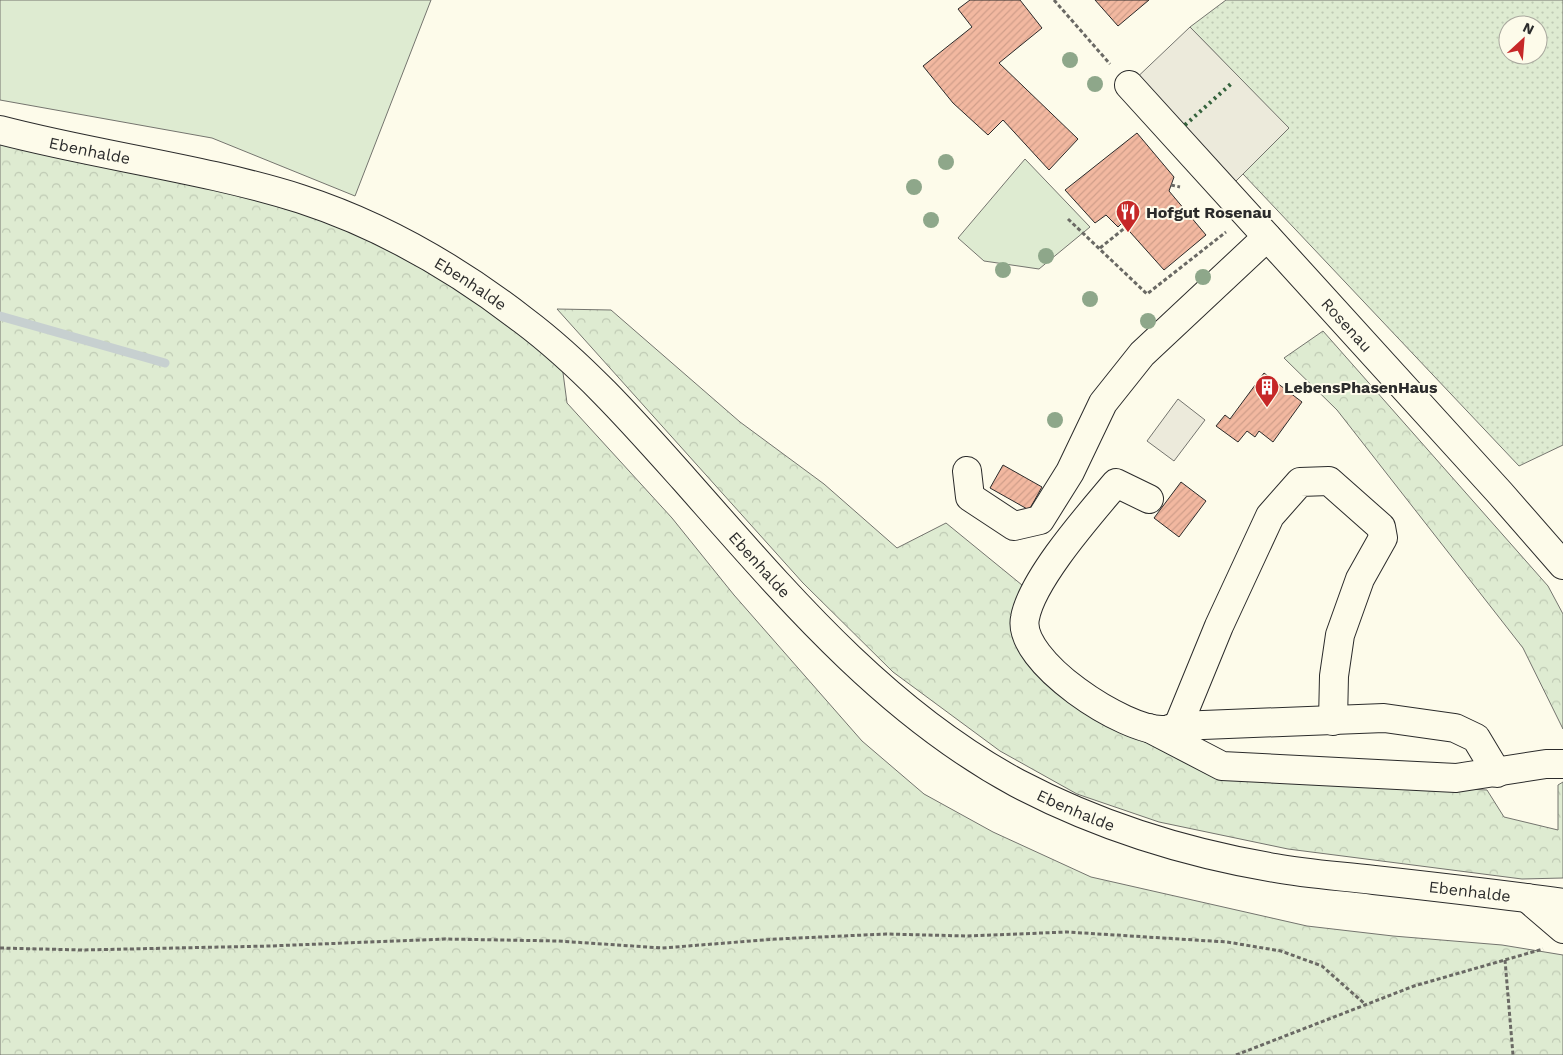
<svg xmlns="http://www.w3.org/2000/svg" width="1563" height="1055" viewBox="0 0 1563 1055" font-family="'Work Sans',sans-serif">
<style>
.grass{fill:url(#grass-dots);stroke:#74746e;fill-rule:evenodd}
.forest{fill:url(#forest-crowns);stroke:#74746e}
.garden{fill:#deebd1;stroke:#74746e}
.parking{fill:#eceadb;stroke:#74746e}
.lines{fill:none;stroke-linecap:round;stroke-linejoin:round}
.stream{stroke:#c7d0d0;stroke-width:9}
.building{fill:url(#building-hatch);stroke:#2b2b2b}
.minor-casing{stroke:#2b2b2b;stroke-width:30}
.path{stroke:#6a6964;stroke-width:3;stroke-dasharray:4 2.5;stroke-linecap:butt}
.minor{stroke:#fdfbea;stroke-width:28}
.hedge{stroke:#34623c;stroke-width:4;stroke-dasharray:2.5 4;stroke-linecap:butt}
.tree{fill:#8ea78a}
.labels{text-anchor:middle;stroke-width:4;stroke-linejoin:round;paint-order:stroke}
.street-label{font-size:16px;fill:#2b2b2b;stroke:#fdfbea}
.poi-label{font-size:16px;font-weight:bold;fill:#2b2b2b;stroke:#fdfbea;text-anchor:start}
</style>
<defs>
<pattern id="grass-dots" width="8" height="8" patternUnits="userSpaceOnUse" patternTransform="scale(1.25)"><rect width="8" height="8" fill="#deebd1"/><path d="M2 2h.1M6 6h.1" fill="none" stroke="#bfcab4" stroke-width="1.8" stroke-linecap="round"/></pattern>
<pattern id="forest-crowns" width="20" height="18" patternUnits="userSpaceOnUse" patternTransform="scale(1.25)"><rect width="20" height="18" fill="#deebd1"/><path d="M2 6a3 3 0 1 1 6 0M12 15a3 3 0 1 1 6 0" fill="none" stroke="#bfcab4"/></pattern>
<pattern id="building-hatch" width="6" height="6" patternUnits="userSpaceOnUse" patternTransform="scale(1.25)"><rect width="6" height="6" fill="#f2b8a0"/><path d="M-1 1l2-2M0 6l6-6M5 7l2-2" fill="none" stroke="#d09e8a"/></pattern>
</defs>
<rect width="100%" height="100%" fill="#fdfbea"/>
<!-- grass -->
<path class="grass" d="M1226 0H1563V445L1519 466 1243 174 1288 128 1190 27ZM1508 25H1538V55H1508Z"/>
<!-- forest -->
<path class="forest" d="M0 130 333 212 560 350 567 403 672 518 734 595 862 741 924 794 993 832 1091 877 1307 926 1393 936 1502 945 1563 955V1055H0Z
M557 309 611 310 740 422 824 484 897 548 946 523 1033 594 1035 650 1220 778 1487 790 1504 817 1558 830V785L1563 782V878L1522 879 1288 849 1159 822 1077 794 1000 751 893 672 803 583Z
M1323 331 1548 586 1563 614V729L1523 648 1337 410 1284 358Z"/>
<!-- garden -->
<path class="garden" d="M0 0H431L355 196 212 138 0 100Z
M1025 159 1090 227 1039 269 984 261 958 238Z"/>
<!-- parking -->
<path class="parking" d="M1190 27 1289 128 1226 191 1129 85Z
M1178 399 1205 420 1174 461 1147 441Z"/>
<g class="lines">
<!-- stream -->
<path class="stream" d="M0 316 165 363"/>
</g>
<!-- building -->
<path class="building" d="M970 0H1020L1042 28 999 63 1078 139 1049 170 1003 120 988 135 953 103 923 66 972 27 958 9Z
M1095 0H1149L1118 26Z
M1137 133 1174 177 1169 191 1206 235 1164 270 1122 223 1118 227 1106 215 1095 223 1065 190Z
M1264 373 1302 402 1273 442 1259 431 1255 437 1247 431 1238 442 1216 426 1225 415 1230 419Z
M1003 465 1042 487 1029 510 990 488Z
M1181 482 1206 501 1179 537 1154 518Z"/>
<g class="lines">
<defs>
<g id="minor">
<path id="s1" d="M1129 85 1500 493 1563 565"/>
<path id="s2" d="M0 130C99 156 203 168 301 199 381 225 457 269 523 320 583 365 634 423 684 479 784 592 882 710 1017 783 1097 825 1186 853 1275 868 1307 874 1341 876 1374 880 1437 887 1500 894 1563 903"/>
<path d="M967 471 970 497 1014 526 1040 520 1070 472 1103 403 1142 354 1267 237"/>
<path d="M1149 499 1116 483C1090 514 1032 579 1025 618 1016 661 1125 732 1164 730 1169 730 1174 727 1178 726L1384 718 1455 728 1476 738 1497 773"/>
<path d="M1178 726 1219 626 1270 516 1300 482 1329 481 1381 527 1383 538 1360 579 1340 635 1334 676 1333 721"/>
<path d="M1149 728 1222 766 1456 778 1546 764H1563"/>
<path d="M1527 898 1563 929"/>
</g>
</defs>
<!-- minor casing -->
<use href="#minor" class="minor-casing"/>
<!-- path -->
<path class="path" d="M1054 0 1110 64
M1171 185 1180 187
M1068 219 1147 294 1226 232
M1100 248 1126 227
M0 948 82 950 270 946 445 939 558 941 662 948 777 939 886 934 967 936 1067 932 1227 942 1281 951 1322 966 1366 1005
M1505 960 1513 1055
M1236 1055 1414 986 1543 949"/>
<!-- minor -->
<use href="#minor" class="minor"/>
<!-- hedge -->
<path class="hedge" d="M1185 125 1232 83"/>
</g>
<!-- trees -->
<g class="tree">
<circle cx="1070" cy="60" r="8"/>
<circle cx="1095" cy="84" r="8"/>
<circle cx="946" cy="162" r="8"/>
<circle cx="914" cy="187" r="8"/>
<circle cx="931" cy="220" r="8"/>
<circle cx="1046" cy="256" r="8"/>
<circle cx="1003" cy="270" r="8"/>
<circle cx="1203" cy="277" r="8"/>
<circle cx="1090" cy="299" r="8"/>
<circle cx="1148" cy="321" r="8"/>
<circle cx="1055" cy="420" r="8"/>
</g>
<!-- icons -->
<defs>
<symbol id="restaurant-pin" viewBox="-11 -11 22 30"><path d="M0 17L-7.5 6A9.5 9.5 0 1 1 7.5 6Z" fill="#c62828" stroke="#fdfbea"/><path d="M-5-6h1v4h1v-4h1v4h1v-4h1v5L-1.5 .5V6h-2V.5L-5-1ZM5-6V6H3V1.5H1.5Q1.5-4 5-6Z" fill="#fff"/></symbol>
<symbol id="building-pin" viewBox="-11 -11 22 30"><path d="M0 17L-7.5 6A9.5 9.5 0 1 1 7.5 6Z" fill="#c62828" stroke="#fdfbea"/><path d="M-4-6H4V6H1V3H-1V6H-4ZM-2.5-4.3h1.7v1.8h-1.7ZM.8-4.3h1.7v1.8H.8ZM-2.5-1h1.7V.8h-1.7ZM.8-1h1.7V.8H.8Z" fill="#fff"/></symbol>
</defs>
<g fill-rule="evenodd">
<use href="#restaurant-pin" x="1114" y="198" width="28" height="38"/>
<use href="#building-pin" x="1253" y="373" width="28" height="38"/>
</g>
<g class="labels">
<!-- street labels -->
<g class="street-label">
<text dy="6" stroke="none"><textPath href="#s2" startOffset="92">Ebenhalde</textPath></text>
<text dy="6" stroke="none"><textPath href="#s2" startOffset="499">Ebenhalde</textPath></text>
<text dy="6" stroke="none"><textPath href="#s1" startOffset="324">Rosenau</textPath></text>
<text dy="6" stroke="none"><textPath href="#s2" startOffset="904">Ebenhalde</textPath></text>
<text dy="6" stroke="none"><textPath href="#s2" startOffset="1308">Ebenhalde</textPath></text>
<text dy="6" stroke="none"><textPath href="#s2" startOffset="1712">Ebenhalde</textPath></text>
</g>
<!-- poi labels -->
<g class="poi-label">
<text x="1146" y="218">Hofgut Rosenau</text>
<text x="1284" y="393">LebensPhasenHaus</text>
</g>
</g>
<!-- north arrow -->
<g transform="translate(1523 40) rotate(26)"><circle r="24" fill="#fdfbea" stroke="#a9a89e"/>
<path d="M0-4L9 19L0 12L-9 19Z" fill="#c62828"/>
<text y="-8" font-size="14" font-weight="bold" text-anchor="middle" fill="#2b2b2b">N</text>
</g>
</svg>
